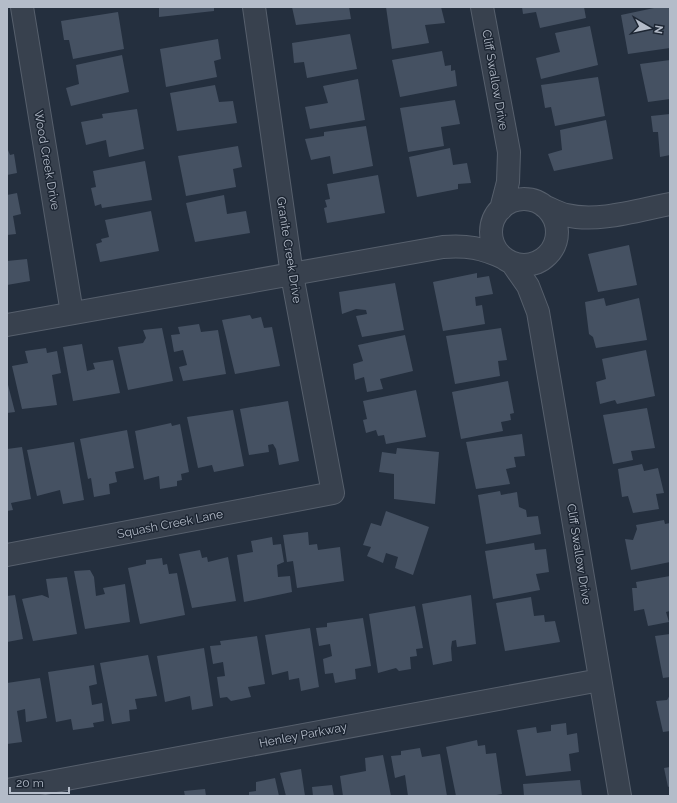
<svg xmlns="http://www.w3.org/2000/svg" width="677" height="803" viewBox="0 0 677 803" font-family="Raleway,sans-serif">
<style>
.building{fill:#455162}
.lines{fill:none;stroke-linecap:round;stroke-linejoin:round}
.street-casing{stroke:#565f6c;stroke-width:24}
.street{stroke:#38414e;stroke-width:22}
.labels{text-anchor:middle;stroke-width:3;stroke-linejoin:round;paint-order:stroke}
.street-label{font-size:12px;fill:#b4bcc9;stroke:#1d2633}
</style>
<rect width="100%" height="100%" fill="#242f3e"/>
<!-- building -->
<path class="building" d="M159 7H214V11L159 17Z
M292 7H349L351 19 296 25Z
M386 7H441L445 23 425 25 429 43 392 49Z
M522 7H584L586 18 540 28 536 12 523 14Z
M654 7H670V48L628 54 621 15 654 8Z
M118 12 124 49 73 59 69 40H64L61 21Z
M590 26 598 65 541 79 536 58 560 52 555 33Z
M350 34 357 69 307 78 304 62 294 63 292 43Z
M218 39 221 59 214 61 217 77 166 87 160 49Z
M442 51 445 66 451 65V71L455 70 457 86 400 97 392 60Z
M122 55 129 92 71 106 66 88 79 84 76 65Z
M670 60V99L648 102 640 64Z
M598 77 605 116 555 126 551 107 545 108 541 85Z
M358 79 365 120 310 129 305 107 328 103 323 86Z
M215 85 219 102 233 101 237 123 177 131 170 93Z
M455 100 460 124 441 127 444 146 408 152 400 108Z
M137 109 144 149 109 157 106 140 86 145 81 122 103 118 102 114Z
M670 114V155L660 157 658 132H653L651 116Z
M606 120 613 159 554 171 548 154 562 150 560 130Z
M366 126 373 166 333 174 330 156 311 160 305 139 324 136V132Z
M238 146 242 167 233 169 236 187 186 196 178 156Z
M450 148 453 165 467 163 471 183 458 184V189L417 197 409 157Z
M7 150H8L10 155 14 154 17 173 7 175Z
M145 161 152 200 102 208 101 204 95 206 91 188 96 187 93 171Z
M378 175 385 213 327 223 324 208 327 207 325 200 330 199 327 184Z
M17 193 21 214 13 216 16 234 7 235V195Z
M224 195 227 214 246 211 250 233 195 242 186 203Z
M151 211 159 251 100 262 96 244 102 242 101 239 109 237 105 220Z
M629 245 637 285 598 292 588 254Z
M27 259 30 281 7 285V261Z
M477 273V278L489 276 493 294 475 297 476 306 482 305 485 324 443 331 433 282Z
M395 283 404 330 362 337 356 316 367 314 366 310 356 309 342 314 339 292Z
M604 298 606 306 639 298 647 340 596 348 593 337 589 334 585 302Z
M250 315 252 319 261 317 264 328 272 327 280 366 235 374 222 320Z
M199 324 201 332 218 330 226 374 183 381 179 367 187 365 183 350 174 352 171 335 180 334 178 327Z
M162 328 173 381 128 390 118 347 143 343 146 338 143 330Z
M501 328 507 360 498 361 500 376 455 384 446 336Z
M405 335 413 371 380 379 383 389 367 392 364 377 355 380 353 364 363 361 358 345Z
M82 344 87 371 95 369 93 363 113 360 120 393 73 401 63 347Z
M46 348 47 353 57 351 61 373 52 375 57 405 22 409 12 366 28 363 25 351Z
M646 350 655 396 617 404 615 400 600 404 596 382 606 379 602 359Z
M7 381 15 412 7 413Z
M508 381 514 413 510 414 511 420 501 422 503 431 461 439 452 392Z
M416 390 426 437 386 444 384 435 378 436 376 430 366 433 363 420 367 419 363 401Z
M288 401 299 461 279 465 276 449 273 444 268 445 269 452 249 455 240 409Z
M647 408 655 448 631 451 633 460 613 464 603 415Z
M233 410 244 466 214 472 212 465 198 468 187 417Z
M171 423 172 426 180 424 189 472 181 474 182 480 177 481V486L160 489 159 476 144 480 135 431Z
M127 430 134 468 115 472 117 482 109 484 110 494 94 497 91 478 88 479 80 439Z
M522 434 525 456 514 457 516 467 506 469 510 484 476 489 466 442Z
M74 442 84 500 63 504 60 490 37 496 27 450Z
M22 447 31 499 11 503 13 510 7 511V449Z
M397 448 439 452 435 504 394 499V474L379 472 382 452 396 454Z
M642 464 644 471 658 468 664 493 656 494 659 509 633 513 628 496 622 497 618 469Z
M500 491 501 495 517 492 519 507 526 510 527 517 538 516 541 534 486 544 478 495Z
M386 511 429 527 413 575 395 568 398 557 386 553 383 563 367 556 371 547 363 545 371 523 381 526Z
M664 520 665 524 670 523V562L631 570 625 539 633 540 637 529 636 525Z
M308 532 309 545 317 544 318 550 340 547 344 581 297 588 293 561 287 562 283 535Z
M272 537 273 545 281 544 284 562 277 565 278 577 290 576 292 592 244 602 237 555 253 552 251 541Z
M534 543 535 550 546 549 549 572 536 574 540 590 493 599 485 551Z
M200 550 202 558 207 557 208 562 228 557 236 601 192 608 179 554Z
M162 558 163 565 167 564 169 574 177 573 185 615 140 624 128 568 146 564V560Z
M90 570 94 577 96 596 105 594 103 588 125 584 130 622 85 629 74 571Z
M670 576V611L666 612 669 622 648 626 644 609 634 611 632 588H637L636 582Z
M67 577 77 634 33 641 22 599 42 595 49 598 46 579Z
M15 595 23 639 7 642V596Z
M471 595 476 644 457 647 456 640 452 641 451 648 452 661 433 665 422 604Z
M531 597 534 616 544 615 545 622 555 621 560 642 505 651 496 603Z
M415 606 423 648 416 649 417 656 410 657 411 669 399 671 396 668 378 673 369 614Z
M363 618 371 666 355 669 356 679 335 683 333 673 325 674 323 659 332 656 330 644 319 646 316 628 327 627V623Z
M310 628 319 687 301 691 299 678 289 680 288 671 272 675 265 635Z
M670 634V677L663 678 655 636Z
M257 636 265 684 248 687 251 697 231 701 227 697 220 698 217 677 225 676 223 662 213 664 210 646 221 645 220 641Z
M204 648 213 706 192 710 190 696 165 702 157 656Z
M148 655 157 696 135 699 137 709 129 710 130 721 112 724 100 663Z
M94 665 97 684 89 686 92 705 102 703 104 721 93 723 94 727 73 730 71 719 56 722 48 672Z
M40 678 47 718 26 722 25 709 17 711 22 742 7 744V683Z
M670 695V731L663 732 656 701 667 700Z
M566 723 567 735 577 733 579 752 569 754 571 771 526 776 517 730 536 727 537 733 551 731V725Z
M477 740 478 746 485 745 486 754 496 753 502 794 491 796H456L446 747Z
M420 748 422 757 440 754 447 796H408L405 775 395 778 391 756 401 755V751Z
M383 755 391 796H343L340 776 366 771 365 758Z
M670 767V786L668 787 664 768Z
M301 769 305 796H286L280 773Z
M275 778 279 796H249V792L256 791V782Z
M580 780 582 796H524L523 784Z
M332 785 334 796H313L312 787Z
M205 789 206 796H185L184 791Z"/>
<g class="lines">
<defs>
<path id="street" d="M22 7 72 313
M482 7 509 152 508 182 501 209
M491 232a33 33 0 1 1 66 0a33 33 0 1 1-66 0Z
M544 206C551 209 558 213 566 215 598 223 638 210 670 204
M512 263 528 286 538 312 620 796
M7 325 443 247C467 245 482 248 504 258
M7 555 333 493 292 275 254 7
M7 790 600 680"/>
</defs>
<!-- street casing -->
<use href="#street" class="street-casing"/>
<!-- street -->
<use href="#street" class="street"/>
</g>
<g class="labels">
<!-- street labels -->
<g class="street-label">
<text transform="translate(495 80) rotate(80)" y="4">Cliff Swallow Drive</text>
<text transform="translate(47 160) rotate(80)" y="4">Wood Creek Drive</text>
<text transform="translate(289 250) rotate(81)" y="4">Granite Creek Drive</text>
<text transform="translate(170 524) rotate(-11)" y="4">Squash Creek Lane</text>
<text transform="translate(579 554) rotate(81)" y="4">Cliff Swallow Drive</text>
<text transform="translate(303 735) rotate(-11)" y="4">Henley Parkway</text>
</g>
</g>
<!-- border -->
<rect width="677" height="803" fill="none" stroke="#b4bcc9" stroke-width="16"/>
<!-- north arrow -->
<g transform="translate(649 28) rotate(99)" stroke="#1d2633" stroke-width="3" paint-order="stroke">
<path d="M0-3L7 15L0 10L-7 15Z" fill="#b4bcc9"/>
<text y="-6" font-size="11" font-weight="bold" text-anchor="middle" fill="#b4bcc9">N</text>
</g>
<!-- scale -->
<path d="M10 787v6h59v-6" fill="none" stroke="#b4bcc9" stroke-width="2"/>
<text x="16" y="787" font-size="12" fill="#b4bcc9" stroke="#1d2633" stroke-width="3" paint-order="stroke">20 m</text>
</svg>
